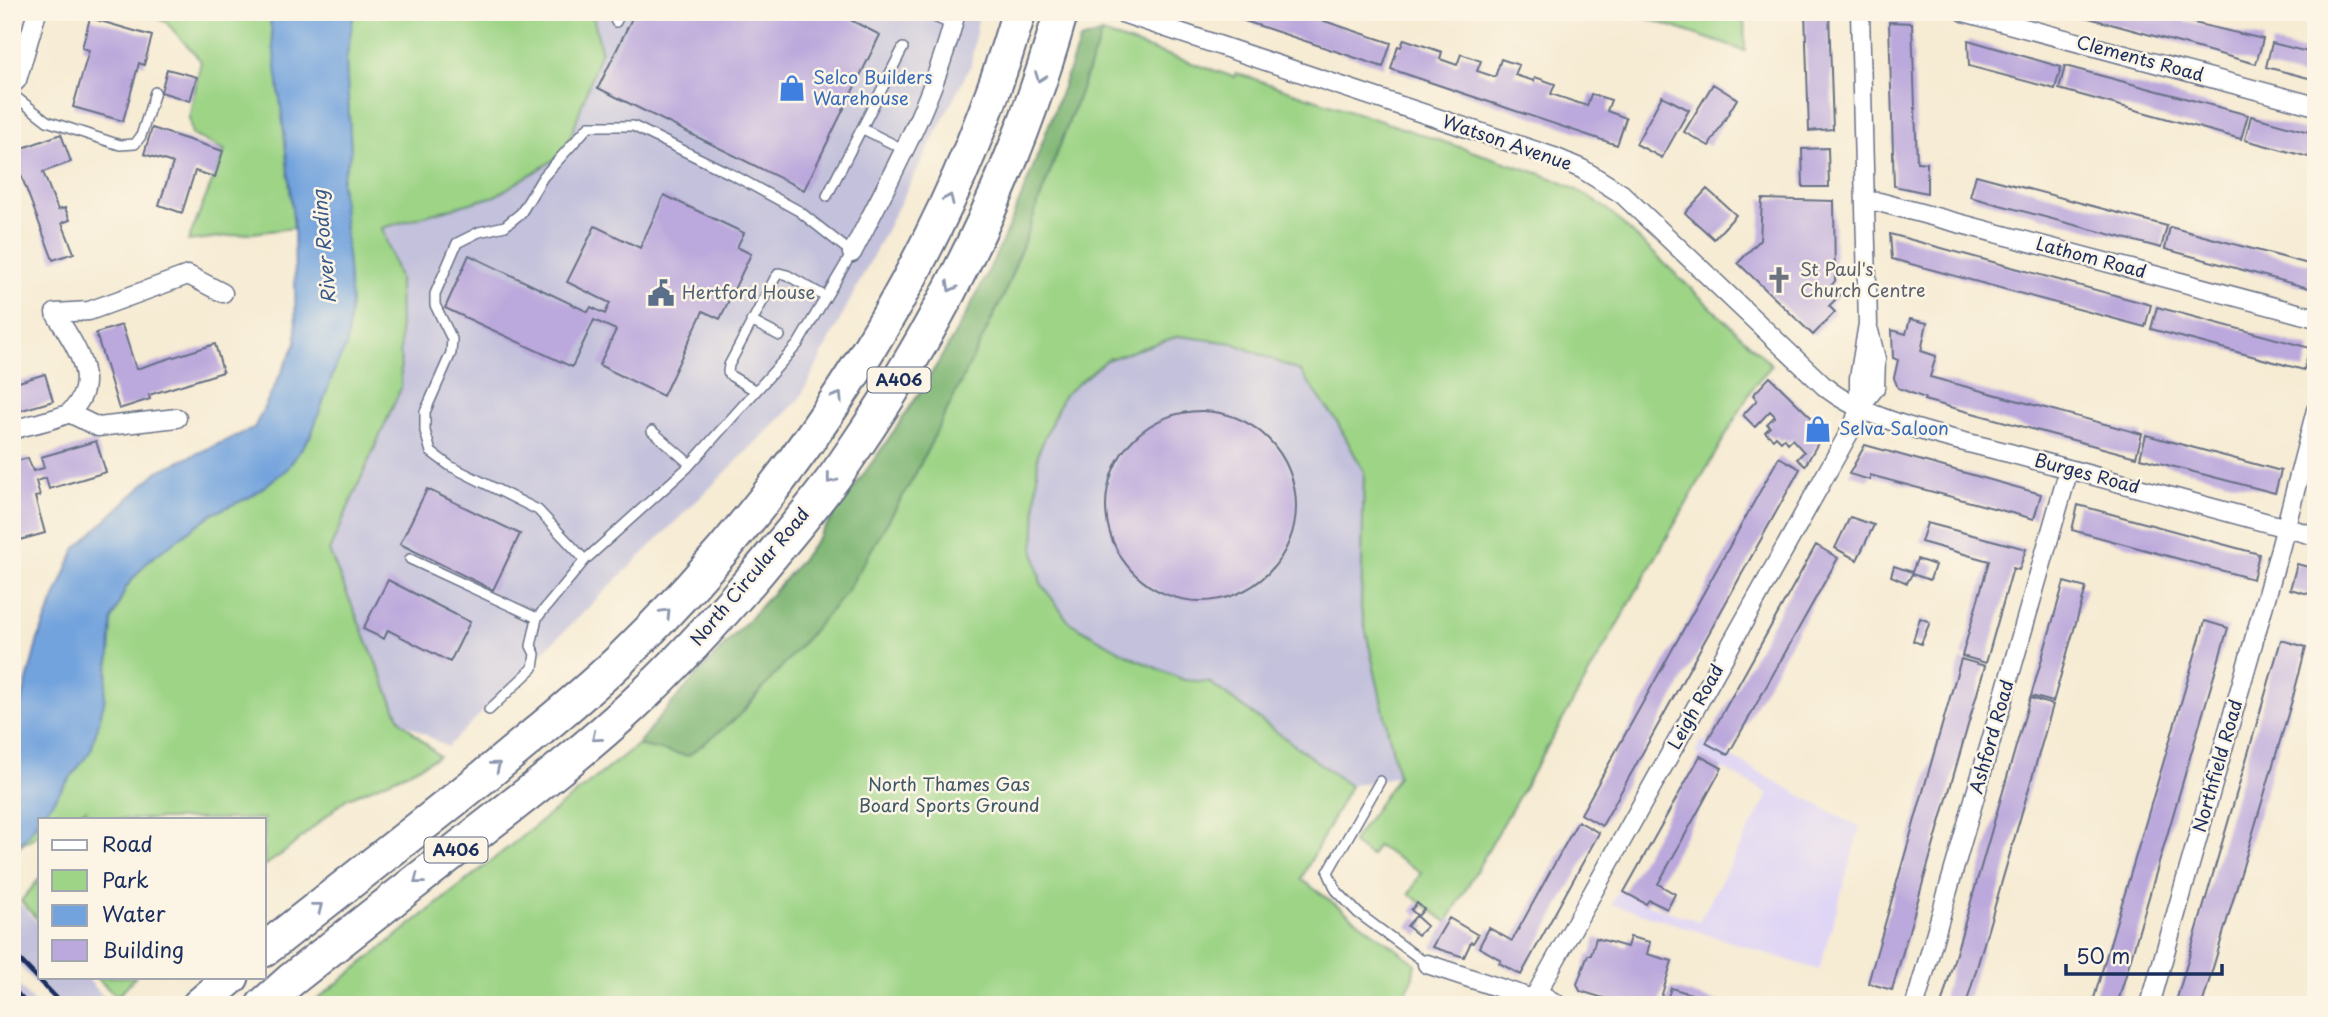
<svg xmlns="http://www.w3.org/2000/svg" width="2328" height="1017" viewBox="0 0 2328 1017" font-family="'Playpen Sans',sans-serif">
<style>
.built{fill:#dfd5f5}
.industrial{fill:#c3c1db}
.green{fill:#9dd486;stroke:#5c8272;stroke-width:2}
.forest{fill:#7eb673;stroke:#4c7268;stroke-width:2}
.water{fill:#72a3dd;stroke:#46699e;stroke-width:2}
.building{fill:#bba8dc}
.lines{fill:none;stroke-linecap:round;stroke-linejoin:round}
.lane-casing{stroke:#687187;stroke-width:12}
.street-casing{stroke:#687187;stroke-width:21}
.highway-casing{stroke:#687187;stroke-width:37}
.lane{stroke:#fff;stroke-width:9}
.street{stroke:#fff;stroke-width:18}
.highway{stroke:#fff;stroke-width:33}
.rail{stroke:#1b2f5e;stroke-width:5}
.oneway{stroke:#8d97ae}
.labels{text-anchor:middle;stroke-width:5;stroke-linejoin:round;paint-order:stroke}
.shield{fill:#fcf5e5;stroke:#5e6a86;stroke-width:2}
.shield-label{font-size:16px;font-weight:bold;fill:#1b2f5e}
.street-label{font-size:18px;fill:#1b2f5e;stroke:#fcf5e5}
.shop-label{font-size:18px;fill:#366cbe;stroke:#fcf5e5;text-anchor:start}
.worship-label{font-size:18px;fill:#5b616d;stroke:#fcf5e5;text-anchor:start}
.service-label{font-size:18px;fill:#4e5e75;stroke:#fcf5e5;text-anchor:start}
.park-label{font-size:18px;fill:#3c5868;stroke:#fcf5e5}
.water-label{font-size:19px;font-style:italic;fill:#39588a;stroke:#fcf5e5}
</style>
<rect width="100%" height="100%" fill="#fcf5e5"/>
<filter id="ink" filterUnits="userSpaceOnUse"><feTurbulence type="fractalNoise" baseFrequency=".0143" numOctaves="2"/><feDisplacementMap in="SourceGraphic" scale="14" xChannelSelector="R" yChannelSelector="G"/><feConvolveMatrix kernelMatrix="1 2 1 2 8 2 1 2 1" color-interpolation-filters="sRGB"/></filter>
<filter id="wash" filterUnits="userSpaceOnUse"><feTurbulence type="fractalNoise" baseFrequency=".00686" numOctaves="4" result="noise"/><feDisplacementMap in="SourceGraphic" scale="28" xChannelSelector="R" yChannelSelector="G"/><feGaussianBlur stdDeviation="1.57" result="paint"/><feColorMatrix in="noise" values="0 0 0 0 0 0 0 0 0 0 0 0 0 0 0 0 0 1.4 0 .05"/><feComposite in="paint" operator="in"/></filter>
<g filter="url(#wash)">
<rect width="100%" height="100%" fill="#f6ebd3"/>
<!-- built -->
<path class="built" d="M1701 740 1860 828 1819 970 1612 904 1619 889 1646 904 1699 921 1769 794 1695 753Z"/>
<!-- industrial -->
<path class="industrial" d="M587 12H979L971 65 799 400 447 747 400 720 329 551 401 388 399 279 382 228 495 196Z
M1179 336 1233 343 1299 370 1336 420 1364 472 1361 609 1398 776 1350 786 1209 682 1184 681 1133 658 1069 622 1041 583 1034 551 1038 453 1064 396 1106 360Z
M20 904 40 926V977H86L109 1003 127 1002 129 1005H56L12 958V911Z
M12 978 36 1005H12Z"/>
<!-- green -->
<path class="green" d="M142 12H269L279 86 294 228 188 241 225 150 192 135 189 118 201 61 166 22Z
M353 12H592L601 50 565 153 495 196 382 228 399 278 401 388 329 551 400 720 439 756 411 771 346 799 286 851 264 866V819H79L87 809 68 819H40V834L20 845 91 750 104 702 110 654 112 620 126 587 148 561 179 538 212 514 250 497 287 469 311 435 336 366 346 347 351 304 341 181 351 152 346 61Z
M1628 12H1744L1745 51Z
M1102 33 1234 77 1236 73 1541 174C1565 183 1587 194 1608 210L1772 365 1755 384 1447 922 1409 894 1421 872 1377 846 1371 856 1352 843 1398 776 1361 609 1364 472 1336 420 1300 371 1233 343 1179 336 1106 360 1063 396 1038 453 1034 551 1041 583 1069 622 1133 658 1184 680 1209 682 1350 786 1301 879 1415 963 1412 981 1399 1005H310L637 745 688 755 1004 295Z
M40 878V922L21 901Z
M96 977H135L117 997Z"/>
<!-- forest -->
<path class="forest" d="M1102 33 1004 295 914 477 846 593 739 716 688 756 637 745C689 678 752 621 805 555 822 533 838 509 855 486 908 414 957 339 995 257 1028 187 1053 113 1080 40Z"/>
<!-- water -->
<path class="water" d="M269 12H354L346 61 351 152 341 181 351 303 346 347 336 366 311 435 287 469 252 496 212 514 148 561 126 587 112 620 110 654 104 702 91 750 20 845 12 860V739L38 639 75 549 158 471 254 428 296 343 294 228 284 131Z"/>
<g id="blocks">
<!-- building -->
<path class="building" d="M635 12H835L880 35 804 190 598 88Z
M1238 12H1297L1391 43 1383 67 1236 18Z
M1805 12H1829L1833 129 1809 131Z
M2067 12H2155L2165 15 2166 12H2183L2181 20 2263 39 2256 64Z
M90 18 152 36 144 65 139 63 123 121 73 107 89 50 82 48Z
M1889 22 1912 23 1917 162 1927 163V193L1894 186Z
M1404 39 1442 52 1440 59 1457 65 1461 54 1481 61 1477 71 1495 77 1501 59 1519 65 1515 75 1534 81 1535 77 1555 84 1551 94 1587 106 1591 94 1611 100 1607 111 1626 118 1617 145 1391 69 1398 46 1401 47Z
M1968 40 2061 67 2055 89 1969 66Z
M2272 43 2316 54V80L2266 67Z
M2065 66 2248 115 2241 139 2059 89Z
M167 69 197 77 190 101 161 92Z
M1713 84 1737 99 1709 146 1684 132Z
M1662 96 1689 110 1662 158 1636 144Z
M2251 116 2316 134V159L2245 140Z
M152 128 223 151 215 177 195 171 182 213 159 205 173 163 144 154Z
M61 134 71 162 43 172 58 210 65 208 70 220 62 223 74 253 53 260 21 175 12 178V152Z
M1828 148 1829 187H1803L1802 149Z
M1976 175 2167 226 2161 248 1970 197Z
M1707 189 1736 215 1714 239 1685 213Z
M664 195 744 233 737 247 751 254 720 319 703 311 663 396 599 365 616 330 594 320 572 367 445 308 469 255 588 312 591 307 605 314 610 303 567 282 595 226 640 248Z
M1762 199 1834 201 1835 281 1831 286 1840 295 1829 306 1835 312 1813 335 1738 263 1760 240Z
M2170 227 2316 266V290L2165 249Z
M1890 234 2151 305 2145 327 1892 259Z
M2157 307 2310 348 2304 370 2151 329Z
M1910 319 1927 323 1921 351 1936 356 1930 377 2142 434 2136 457 1924 400 1925 398 1898 388 1894 378 1898 360 1893 358 1892 330 1906 334Z
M122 325 136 369 215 344 223 372 149 395 150 399 119 409 96 333Z
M45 374 53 401 12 413V384Z
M1770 377 1825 431 1805 466 1797 459 1804 452 1792 439 1788 443 1784 438 1781 441 1776 436 1773 439 1765 432 1770 427 1767 424 1775 416 1770 411 1755 427 1743 415 1757 400 1753 395Z
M1106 506a95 95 0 1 1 190 0a95 95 0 1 1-190 0Z
M2146 435 2281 471 2275 493 2140 458Z
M96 441 106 472 49 489 46 478 36 481 40 496 35 497 45 533 16 541 12 527V462L28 458 33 471 44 468 41 457Z
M1865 445 2041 494 2034 519 1870 475V480L1849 474Z
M1779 457 1800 469 1602 826 1581 814Z
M427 489 520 534 493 590 400 544Z
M2078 505 2259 554 2253 579 2072 530Z
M1850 517 1874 525 1857 560 1835 548Z
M1927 523 2026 549 2019 570 2013 568 1986 663 1962 656 1989 561 1921 542Z
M1816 545 1838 558 1728 755 1706 743Z
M1917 559 1935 565 1930 580 1912 574 1907 583 1891 576 1894 566 1912 572Z
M2297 564 2316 569V596L2290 589Z
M388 580 470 622 450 662 388 630 384 639 363 629Z
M2064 582 2086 588 2053 702 2031 696Z
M1920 618 1930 622 1921 644 1913 641Z
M2205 621 2228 628 2151 890 2117 1005H2092Z
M2281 640 2306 647 2293 697 2202 1005H2175Z
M1961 659 1985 666 1892 990 1868 983Z
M2030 698 2053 705 1998 895 1966 1005H1941Z
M1700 756 1722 768 1658 884 1675 894 1671 902 1667 909 1649 900 1646 904 1624 892Z
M1578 821 1599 833 1521 975 1499 963 1501 960 1479 947 1489 928 1512 941Z
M1417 903 1424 909 1418 916 1411 910Z
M1416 916 1427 926 1418 935 1407 926Z
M1449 918 1478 935 1473 943 1471 942 1464 957 1432 947Z
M1630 937 1650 942 1647 954 1672 961 1659 1004 1647 1000 1646 1005H1627L1580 991 1577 984 1588 955H1591L1596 938 1627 947Z
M1671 988 1724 1004V1005H1665Z"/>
</g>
</g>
<g filter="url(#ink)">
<use href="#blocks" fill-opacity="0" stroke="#687187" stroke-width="2"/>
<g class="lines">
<defs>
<path id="lane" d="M612 12 616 22 621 12
M923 12 953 25
M12 94 47 121 120 145 135 144 141 136 155 92
M589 126H633L737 177 799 211 852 253 798 344 687 468 585 560 538 510 450 466 431 452 425 431V412L451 353 452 339 435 305V294L457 243 479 232 505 226 521 213 543 177Z
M863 129 905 150
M827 196 903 48
M751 321 780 336
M756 391 731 376 728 372 729 365 775 278 779 273 787 275 826 297
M652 431 690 464
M410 559 537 618
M489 710 533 668 535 654 531 646 537 618 585 560
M1380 781 1328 872 1336 890 1358 913 1427 964"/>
<path id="street" d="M1964 12 2316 106
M1122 13 1554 157 1582 169 1622 194 1824 386C1866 422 1958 440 2013 454 2114 481 2215 508 2316 536
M12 85 17 80 37 12
M1865 201 1879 202 2316 318
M852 253C892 175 935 98 956 12
M1859 408 1875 388 1876 359 1869 331
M69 413 98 427 177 418
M12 430C24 426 63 418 70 412 104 381 72 342 55 313L89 311 188 275 223 293
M1427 964 1533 999
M1537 992 1558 1005
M1530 1005 1854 424 1859 408V378L1868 324 1860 12
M1915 1005 2069 469
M2150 1005 2281 545 2316 410"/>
<path id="highway" d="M264 950C339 891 413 833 487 774 531 737 577 701 619 661 803 482 946 260 1019 12
M199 1005 232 977
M263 1005 291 980C355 929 420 878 485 827 535 788 586 749 632 706 677 664 718 619 758 572 790 533 824 494 852 452 944 318 1017 169 1061 12"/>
</defs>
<!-- lane casing -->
<use href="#lane" class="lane-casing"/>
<!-- street casing -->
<use href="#street" class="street-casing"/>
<!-- highway casing -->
<use href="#highway" class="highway-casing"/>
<!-- lane -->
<use href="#lane" class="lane"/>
<!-- street -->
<use href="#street" class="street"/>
<!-- highway -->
<use href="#highway" class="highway"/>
<!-- rail -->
<path class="rail" d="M12 952 63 1005
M12 988 27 1005"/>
</g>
<!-- one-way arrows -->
<defs><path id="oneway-chevron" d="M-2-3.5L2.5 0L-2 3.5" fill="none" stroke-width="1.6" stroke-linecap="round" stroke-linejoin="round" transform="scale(1.75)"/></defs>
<g class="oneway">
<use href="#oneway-chevron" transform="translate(1040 77) rotate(110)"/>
<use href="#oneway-chevron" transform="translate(949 199) rotate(-66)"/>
<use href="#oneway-chevron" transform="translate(951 287) rotate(118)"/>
<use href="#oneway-chevron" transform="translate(838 397) rotate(-57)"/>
<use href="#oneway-chevron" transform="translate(831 479) rotate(128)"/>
<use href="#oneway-chevron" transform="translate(666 613) rotate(-46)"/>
<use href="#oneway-chevron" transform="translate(596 737) rotate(140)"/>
<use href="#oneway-chevron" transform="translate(496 766) rotate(-39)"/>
<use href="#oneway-chevron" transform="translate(418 880) rotate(142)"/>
<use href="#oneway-chevron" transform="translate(318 907) rotate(-38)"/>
</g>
</g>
<!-- icons -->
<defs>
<symbol id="shop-bare" viewBox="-9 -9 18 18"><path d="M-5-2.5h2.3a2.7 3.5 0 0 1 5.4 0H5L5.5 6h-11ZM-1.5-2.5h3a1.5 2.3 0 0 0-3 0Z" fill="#3f7fe0" stroke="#fcf5e5" stroke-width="2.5" paint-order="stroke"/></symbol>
<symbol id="church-bare" viewBox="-9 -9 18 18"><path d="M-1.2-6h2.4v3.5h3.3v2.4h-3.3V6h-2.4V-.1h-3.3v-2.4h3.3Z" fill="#6b7280" stroke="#fcf5e5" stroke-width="2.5" paint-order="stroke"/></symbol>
<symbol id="civic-bare" viewBox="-9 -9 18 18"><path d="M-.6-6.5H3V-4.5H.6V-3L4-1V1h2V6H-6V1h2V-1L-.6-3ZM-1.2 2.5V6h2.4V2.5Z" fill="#5c6f8a" stroke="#fcf5e5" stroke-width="2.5" paint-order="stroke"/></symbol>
</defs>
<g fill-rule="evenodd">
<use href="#shop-bare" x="773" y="69" width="38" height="38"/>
<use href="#church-bare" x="1760" y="261" width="38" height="38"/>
<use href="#civic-bare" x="642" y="274" width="38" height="38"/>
<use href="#shop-bare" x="1799" y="410" width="38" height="38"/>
</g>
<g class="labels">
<!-- shield labels -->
<g class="shield">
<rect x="867.5" y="367.5" width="63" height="25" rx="5"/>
<rect x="424.5" y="837.5" width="63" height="25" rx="5"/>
</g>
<g class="shield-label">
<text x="899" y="386">A406</text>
<text x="456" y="856">A406</text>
</g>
<!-- street labels -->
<g class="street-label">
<text transform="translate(2140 59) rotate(15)" y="6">Clements Road</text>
<text transform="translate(1507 143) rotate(19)" y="6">Watson Avenue</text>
<text transform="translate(2091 258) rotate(15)" y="6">Lathom Road</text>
<text transform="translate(2087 474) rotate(15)" y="6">Burges Road</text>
<text transform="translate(750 577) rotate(-50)" y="6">North Circular Road</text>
<text transform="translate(1696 707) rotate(-61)" y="6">Leigh Road</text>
<text transform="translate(1992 737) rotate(-74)" y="6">Ashford Road</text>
<text transform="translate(2218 766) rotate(-74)" y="6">Northfield Road</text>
</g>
<!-- shop labels -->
<g class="shop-label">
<text x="813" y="84">Selco Builders<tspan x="813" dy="21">Warehouse</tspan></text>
<text x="1839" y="435">Selva Saloon</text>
</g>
<!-- worship labels -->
<g class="worship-label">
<text x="1800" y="276">St Paul's<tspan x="1800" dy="21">Church Centre</tspan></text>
</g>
<!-- service labels -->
<g class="service-label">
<text x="682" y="299">Hertford House</text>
</g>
<!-- park labels -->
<g class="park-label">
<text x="949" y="791">North Thames Gas<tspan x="949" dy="21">Board Sports Ground</tspan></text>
</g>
<!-- water labels -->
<g class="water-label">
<text transform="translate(324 247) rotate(-95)" y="7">River Roding</text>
</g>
</g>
<!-- margin -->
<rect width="2328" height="1017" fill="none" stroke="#fcf5e5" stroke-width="42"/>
<!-- legend -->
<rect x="38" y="818" width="228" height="161" fill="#fcf5e5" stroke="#a2a6af" stroke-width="2"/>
<rect x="52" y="840" width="35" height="10" fill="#ffffff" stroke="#a2a6af" stroke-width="2"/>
<text x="102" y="852" font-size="21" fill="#1b2f5e">Road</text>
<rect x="52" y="870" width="35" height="21" fill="#9dd486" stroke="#a2a6af" stroke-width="2"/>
<text x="102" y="888" font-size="21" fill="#1b2f5e">Park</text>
<rect x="52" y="905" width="35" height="21" fill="#72a3dd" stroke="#a2a6af" stroke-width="2"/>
<text x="102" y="922" font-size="21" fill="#1b2f5e">Water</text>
<rect x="52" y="940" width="35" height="21" fill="#bba8dc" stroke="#a2a6af" stroke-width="2"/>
<text x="102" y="958" font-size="21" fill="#1b2f5e">Building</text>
<!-- scale -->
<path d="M2066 964v10h156v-10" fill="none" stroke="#1b2f5e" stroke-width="3.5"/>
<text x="2076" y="964" font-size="21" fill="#1b2f5e" stroke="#fcf5e5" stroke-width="5" paint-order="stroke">50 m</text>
</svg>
